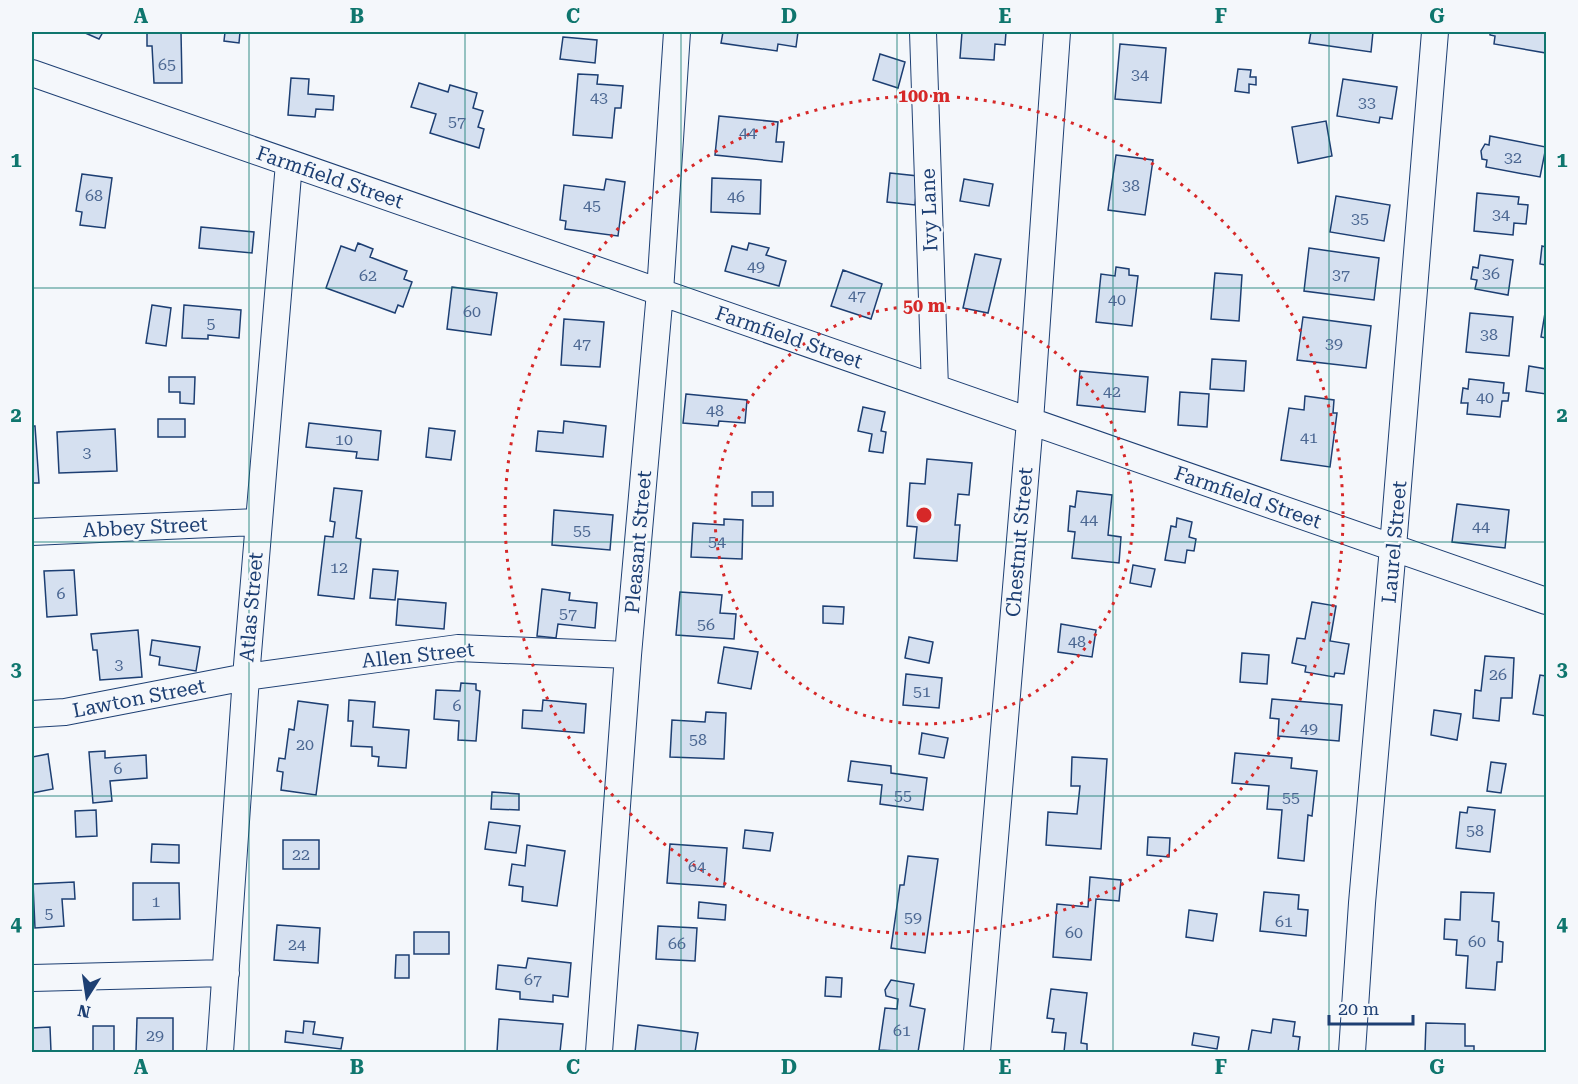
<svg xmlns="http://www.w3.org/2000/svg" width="1578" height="1084" viewBox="0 0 1578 1084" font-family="'Roboto Serif',serif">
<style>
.building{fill:#d5e0f0;stroke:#1d3f73;stroke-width:1.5}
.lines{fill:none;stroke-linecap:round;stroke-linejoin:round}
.minor-casing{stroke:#1d3f73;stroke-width:28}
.minor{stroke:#f4f7fb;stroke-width:26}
.grid{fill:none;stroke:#0f766e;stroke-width:1.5;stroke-opacity:0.55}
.ring{fill:none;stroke:#d62828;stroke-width:3;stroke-dasharray:3 6}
.labels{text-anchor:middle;stroke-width:4.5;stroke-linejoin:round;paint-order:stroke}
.number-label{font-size:16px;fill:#4b6792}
.street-label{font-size:20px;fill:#1d3f73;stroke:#f4f7fb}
.centre{fill:#d62828;stroke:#f4f7fb;stroke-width:3}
.ring-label{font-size:18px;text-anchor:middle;font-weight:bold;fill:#d62828;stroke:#f4f7fb;stroke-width:4.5;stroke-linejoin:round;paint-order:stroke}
.neatline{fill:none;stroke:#0f766e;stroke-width:2}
.grid-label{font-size:20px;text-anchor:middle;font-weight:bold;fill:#0f766e}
</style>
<rect width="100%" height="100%" fill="#f4f7fb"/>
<!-- building -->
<path class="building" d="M83 32H103L99 39Z
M147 32H181L182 83H154L152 46H147Z
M225 32H240L239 43 224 41Z
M723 32H798L796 47 778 44 777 51 721 43Z
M962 32H1006L1005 45 995 44 994 60 960 58Z
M1305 32H1373L1371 52 1309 43 1311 32Z
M1490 32H1546V53L1494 44 1495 36 1490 35Z
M563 37 597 40 595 63 560 59Z
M1120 44 1166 48 1161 103 1115 99Z
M880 54 905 62 898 88 873 80Z
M1238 69 1251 70 1250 77H1256V85L1249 84V93L1235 91Z
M578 74 598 75 597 84 623 86 621 108H615L612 138 573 135Z
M291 78 309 79 308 94 334 96 333 110 316 109 315 117 288 115Z
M1343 79 1397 87 1392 119 1380 117 1379 123 1337 116Z
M419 83 448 92 450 85 477 93 473 108 483 111 478 127 484 129 479 148 430 133 436 114 411 107Z
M719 116 778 122 776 142H784L782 162 715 155Z
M1326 121 1332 156 1298 163 1292 127Z
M1490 136 1546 147 1540 177 1486 167 1487 160 1482 159 1481 151 1485 144 1489 145Z
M1116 155 1153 160 1145 215 1108 210Z
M890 173 918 176 915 205 887 202Z
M82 174 112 178 105 228 80 225 82 212 76 211Z
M712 178 761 180 760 214 711 212Z
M606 179 625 182 618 236 565 229 566 221 560 220 564 185 604 190Z
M964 179 993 184 989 206 960 201Z
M1477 193 1519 197 1518 204 1528 205 1526 224 1514 223 1513 235 1474 231Z
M1336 196 1390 205 1384 241 1330 232Z
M201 227 254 232 252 253 199 248Z
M358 243 373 249 370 257 407 271 404 279 412 282 403 307 398 305 395 313 326 288 341 246 355 251Z
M749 243 769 248 766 255 786 261 779 286 725 271 732 246 747 250Z
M1542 246 1546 247V265L1540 264Z
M1309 248 1379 258 1374 300 1304 291Z
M975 254 1001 259 988 313 963 308Z
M1480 255 1513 260 1508 295 1475 289 1477 280 1471 279 1473 267 1478 268Z
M1116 267 1129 269V275L1138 276 1132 326 1096 322 1101 274 1115 276Z
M843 270 882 284 871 319 831 306Z
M1215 273 1242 275 1239 321 1211 319Z
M452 287 497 293 491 335 447 329Z
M152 305 171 308 166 346 146 343Z
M184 305 241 310 239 338 208 335V339L182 338Z
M1546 307V338L1541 337Z
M1470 313 1513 317 1509 356 1466 352Z
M1303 317 1371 326 1366 368 1297 360Z
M564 319 604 322 600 367 561 365Z
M1212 359 1246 361 1244 391 1210 389Z
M1529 366 1546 369V394L1526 391Z
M1080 371 1148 377 1145 412 1077 405Z
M169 377H195L194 404 180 403V392H169Z
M1469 379 1504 383 1503 393H1509L1508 401H1502L1500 417 1467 414 1468 403H1461L1463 388 1468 389Z
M1180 392 1209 394 1207 427 1178 425Z
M686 394 747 400 745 423 719 421 718 426 683 423Z
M1305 396 1334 400 1333 413H1337L1330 467 1281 460 1289 408 1304 410Z
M863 407 885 412 881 431 886 432 883 453 869 451 872 434 858 431Z
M158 419H185V437H158Z
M564 421 606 426 603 457 536 451 538 431 563 433Z
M309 423 381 431 378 460 356 458 357 452 306 447Z
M32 426H35L39 483H32Z
M429 428 455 431 451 460 426 457Z
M115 429 117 471 59 473 57 432Z
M927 459 972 463 969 495 958 494 955 525H960L957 561 914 558 917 527 907 526 910 483 925 484Z
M334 488 362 491 356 538 361 539 354 599 318 595 325 536 333 537 335 522 330 521Z
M1077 491 1112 495 1108 535 1121 537 1119 563 1072 558 1075 532 1068 531 1070 506 1075 507Z
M752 492H773V506H752Z
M1457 504 1509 510 1505 548 1452 542Z
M554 510 613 515 610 550 552 545Z
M1177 518 1192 522 1189 537 1196 539 1194 551 1187 550 1185 563 1165 560 1171 526 1176 527Z
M724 519 743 520 742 559 691 557 693 523 724 525Z
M1133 565 1155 569 1151 587 1130 583Z
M373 569 398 571 395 600 370 598Z
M74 570 77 615 47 617 44 571Z
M542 589 570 593 569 600 597 603 595 628 558 624 556 638 537 636Z
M680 592 722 595 720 613 736 614 734 639 676 635Z
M398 599 446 603 444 629 396 625Z
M1312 602 1336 606 1330 641 1349 644 1344 674 1335 673 1334 677 1305 672 1306 666 1292 663 1297 638 1305 639Z
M823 606 844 607 843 624 823 623Z
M1061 624 1096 630 1092 657 1058 652Z
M138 630 142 677 100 680 97 650H93L91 634Z
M909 637 933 642 929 663 905 658Z
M152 640 200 647 196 671 159 665 160 657 150 655Z
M724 647 758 652 751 689 718 683Z
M1242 653 1269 655 1267 684 1240 682Z
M1485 656 1514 658 1512 698H1501L1499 721 1473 718 1475 690 1481 691Z
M1546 673V716L1533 714 1540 675 1546 676Z
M906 674 942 678 939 708 903 705Z
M461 683 476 684V690L480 691 476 741 458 740 459 721 434 719 436 690 460 691Z
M1272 699 1342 705 1339 741 1278 736 1279 719 1270 718Z
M349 700 375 702 373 727 409 730 406 768 378 766 379 757 372 756V747L351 746 353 721H348Z
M543 700 586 704 584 733 522 728 523 710 542 711Z
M298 701 328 705 316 795 281 790 283 772 277 771 279 758 285 759 289 729 294 730Z
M1434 710 1461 714 1457 740 1431 735Z
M706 712 726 713 724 759 670 757 672 720 705 722Z
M922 733 948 738 944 758 919 754Z
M105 751V758L146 755 147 778 110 781 112 801 93 803 89 752Z
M1235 753 1292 758 1291 768 1317 771 1312 816 1308 815 1304 861 1278 858 1282 810 1267 809 1269 786 1232 783Z
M48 754 53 789 32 793V757Z
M1072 757 1107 759 1101 849 1046 845 1048 812 1077 814 1080 786H1071Z
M851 761 891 766V773L927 778 923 810 880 804 882 785 848 781Z
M1491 762 1506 764 1501 793 1487 791Z
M492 792 519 794V810L491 809Z
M1468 807 1495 810 1490 852 1456 848 1460 812 1467 813Z
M96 810 97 836 76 837 75 811Z
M489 822 520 826 516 853 485 849Z
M745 830 773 833 770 851 743 848Z
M1148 837 1170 838 1169 857 1147 855Z
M283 840H319V869H283Z
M152 844 179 845V863L151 862Z
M670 844 727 848 724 887 667 883Z
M527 845 565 851 557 906 522 901 523 887 509 885 512 864 525 866Z
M908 856 938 859 925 953 891 948 900 885H904Z
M1090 877 1121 880 1119 901 1096 899 1091 960 1053 957 1057 904 1088 907Z
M74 882 75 899H62L64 926 35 928 33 884Z
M133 883H179L180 919 133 920Z
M1264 892 1299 895 1298 909 1308 910 1306 936 1260 931Z
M1461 892 1494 893 1492 921 1499 922 1498 941 1503 942 1502 962H1497L1495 990 1466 988 1468 956 1456 955 1457 940 1444 939 1445 919 1460 920Z
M699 902 726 905 725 920 698 918Z
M1189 910 1217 914 1213 941 1186 937Z
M277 925 320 928 318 963 274 960Z
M658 926 697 928 695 961 656 959Z
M414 932H449V954H414Z
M396 955H409V978H395Z
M528 958 571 963 568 997 553 995V1002L520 999V992L496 989 498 965 526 968Z
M826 977 842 978 841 997 825 996Z
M891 980 914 984 910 1006 925 1009 918 1052 879 1050 885 1008 897 1009 898 999 886 996 885 990Z
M1051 989 1087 993 1081 1043 1087 1044V1052H1064L1066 1033 1052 1032 1054 1019 1047 1018Z
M137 1018H173V1052H136Z
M499 1019 563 1024 560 1052H497Z
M1273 1019 1295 1022 1293 1036 1300 1037 1298 1052H1248L1252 1030 1271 1033Z
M304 1021 315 1022 313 1034 343 1038 341 1049 285 1042 286 1031 303 1033Z
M1426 1023 1465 1024V1046H1474V1052H1425Z
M638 1025 698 1033 695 1052H635Z
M93 1026H114V1052H93Z
M50 1027 51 1052H32V1028Z
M1194 1033 1219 1037 1217 1049 1192 1045Z"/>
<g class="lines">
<defs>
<path id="minor" d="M923 32 935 388
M32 73 1546 601
M32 532 258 522
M32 714 65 712 246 677 458 648 628 655
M32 978 226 973
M220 1052 246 677 289 163
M599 1052 628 655 660 292 677 32
M977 1052 1030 421 1057 32
M1352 1052 1362 903 1393 547 1435 32"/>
</defs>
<!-- minor casing -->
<use href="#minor" class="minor-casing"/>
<!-- minor -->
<use href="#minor" class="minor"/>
</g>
<!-- grid -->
<path class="grid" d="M249 32V1052M465 32V1052M681 32V1052M897 32V1052M1113 32V1052M1329 32V1052M32 288H1546M32 542H1546M32 796H1546"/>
<!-- distance rings -->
<g class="ring">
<circle cx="924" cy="515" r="209"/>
<circle cx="924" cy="515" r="419"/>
</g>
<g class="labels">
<!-- number labels -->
<g class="number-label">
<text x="167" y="70">65</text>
<text x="1140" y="80">34</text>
<text x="599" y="103">43</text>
<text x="1367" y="108">33</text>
<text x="457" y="127">57</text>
<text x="748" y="138">44</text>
<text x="1513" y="163">32</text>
<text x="1131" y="191">38</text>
<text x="94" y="201">68</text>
<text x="736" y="202">46</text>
<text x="592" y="211">45</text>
<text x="1501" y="220">34</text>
<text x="1360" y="224">35</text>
<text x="756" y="272">49</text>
<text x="1491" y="279">36</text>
<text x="1341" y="280">37</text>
<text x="368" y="281">62</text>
<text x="857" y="301">47</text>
<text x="1117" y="305">40</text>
<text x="472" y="317">60</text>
<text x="211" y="329">5</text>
<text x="1489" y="340">38</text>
<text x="582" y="349">47</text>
<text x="1334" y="349">39</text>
<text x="1112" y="397">42</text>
<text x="1485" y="403">40</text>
<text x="715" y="416">48</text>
<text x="1309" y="443">41</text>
<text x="344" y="445">10</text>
<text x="87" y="458">3</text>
<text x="1089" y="525">44</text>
<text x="1481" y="532">44</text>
<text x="582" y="536">55</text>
<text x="717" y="547">54</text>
<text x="339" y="573">12</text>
<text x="61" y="599">6</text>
<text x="568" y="619">57</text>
<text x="706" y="630">56</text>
<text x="1077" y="647">48</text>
<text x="119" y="670">3</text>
<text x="1498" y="680">26</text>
<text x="922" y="697">51</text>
<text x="457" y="711">6</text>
<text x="1309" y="734">49</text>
<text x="698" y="745">58</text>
<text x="305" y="750">20</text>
<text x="118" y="774">6</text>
<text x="903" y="801">55</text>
<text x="1291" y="803">55</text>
<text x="1475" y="836">58</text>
<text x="301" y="860">22</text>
<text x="697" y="872">64</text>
<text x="156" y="907">1</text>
<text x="49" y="919">5</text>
<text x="913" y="923">59</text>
<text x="1284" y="927">61</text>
<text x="1074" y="938">60</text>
<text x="1477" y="947">60</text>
<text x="677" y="949">66</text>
<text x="297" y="950">24</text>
<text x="533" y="985">67</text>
<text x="902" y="1036">61</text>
<text x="155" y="1041">29</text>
</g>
<!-- street labels -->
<g class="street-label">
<text transform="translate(330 177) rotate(19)" y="7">Farmfield Street</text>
<text transform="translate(929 210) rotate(-92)" y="7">Ivy Lane</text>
<text transform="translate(789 337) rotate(19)" y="7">Farmfield Street</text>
<text transform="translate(1248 497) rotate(19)" y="7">Farmfield Street</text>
<text transform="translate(145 527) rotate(-3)" y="7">Abbey Street</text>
<text transform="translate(638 542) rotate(-85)" y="7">Pleasant Street</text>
<text transform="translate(1019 542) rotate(-85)" y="7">Chestnut Street</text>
<text transform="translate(1394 542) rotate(-85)" y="7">Laurel Street</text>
<text transform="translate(251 607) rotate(-85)" y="7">Atlas Street</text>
<text transform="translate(418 655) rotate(-6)" y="7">Allen Street</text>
<text transform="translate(139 698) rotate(-11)" y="7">Lawton Street</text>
</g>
</g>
<circle cx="924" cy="515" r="9" class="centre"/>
<g class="ring-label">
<text x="924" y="102">100 m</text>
<text x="924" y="312">50 m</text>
</g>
<!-- border -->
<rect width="1578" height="1084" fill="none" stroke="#f4f7fb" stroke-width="66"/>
<!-- north arrow -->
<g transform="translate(87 997) rotate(192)" stroke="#f4f7fb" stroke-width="4.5" paint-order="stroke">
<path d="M0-4.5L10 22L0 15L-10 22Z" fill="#1d3f73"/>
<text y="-9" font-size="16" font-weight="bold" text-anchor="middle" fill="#1d3f73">N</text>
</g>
<!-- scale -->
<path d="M1329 1015v9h84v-9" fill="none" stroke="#1d3f73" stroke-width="3"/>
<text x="1338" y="1015" font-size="18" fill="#1d3f73" stroke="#f4f7fb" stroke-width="4.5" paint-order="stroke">20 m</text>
<rect x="33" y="33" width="1512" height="1018" class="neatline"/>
<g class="grid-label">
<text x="141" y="23">A</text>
<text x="357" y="23">B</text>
<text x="573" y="23">C</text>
<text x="789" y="23">D</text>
<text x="1005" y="23">E</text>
<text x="1221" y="23">F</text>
<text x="1437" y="23">G</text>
<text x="16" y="167">1</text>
<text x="1562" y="167">1</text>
<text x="16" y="422">2</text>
<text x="1562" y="422">2</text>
<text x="16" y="676">3</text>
<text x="1562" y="676">3</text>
<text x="16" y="931">4</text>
<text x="1562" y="931">4</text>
<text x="141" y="1074">A</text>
<text x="357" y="1074">B</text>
<text x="573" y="1074">C</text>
<text x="789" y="1074">D</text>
<text x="1005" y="1074">E</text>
<text x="1221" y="1074">F</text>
<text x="1437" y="1074">G</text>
</g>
</svg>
